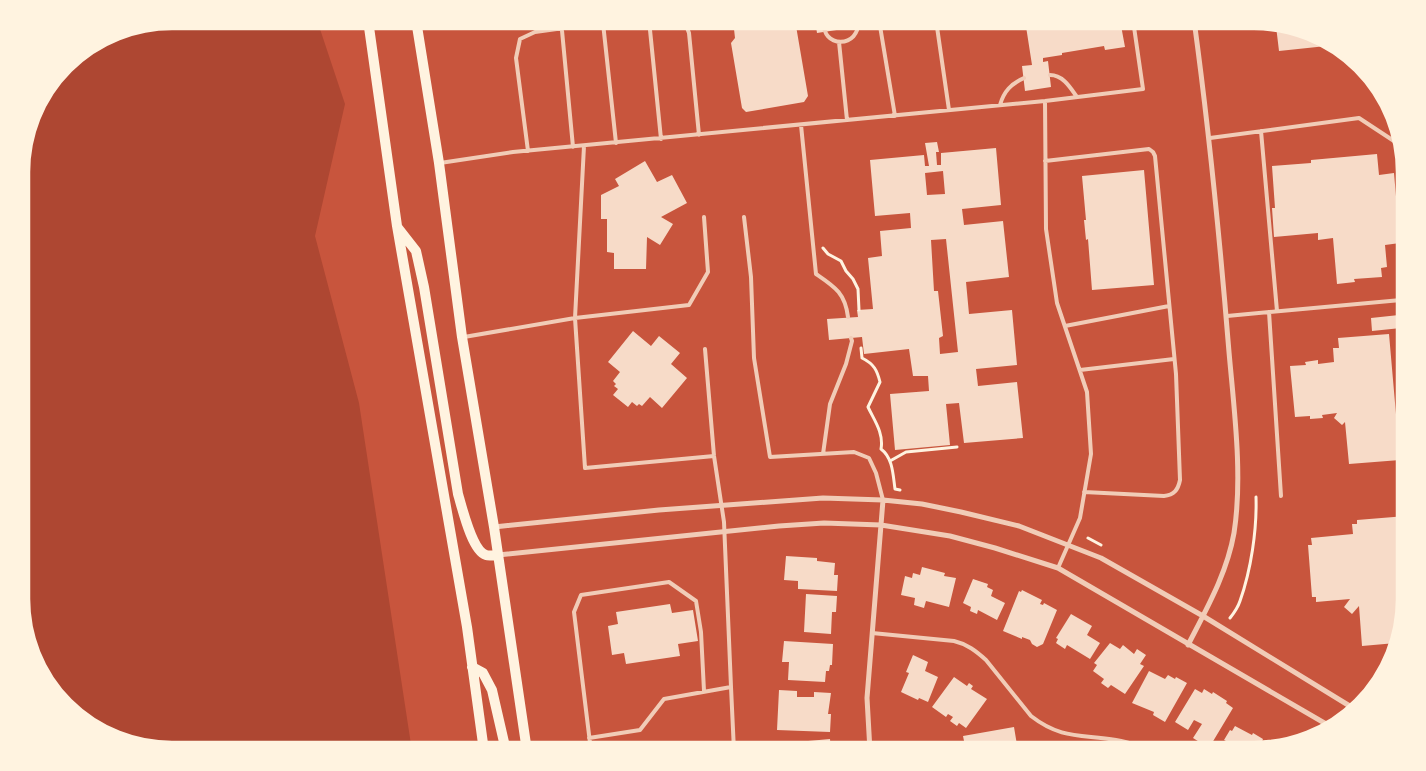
<svg xmlns="http://www.w3.org/2000/svg" width="1426" height="771" viewBox="0 0 1426 771" font-family="'Noto Serif',serif">
<style>
.green{fill:#ae4732}
.building{fill:#f7dbc8;fill-rule:evenodd}
.lines{fill:none;stroke-linecap:round;stroke-linejoin:round}
.path{stroke:#fff3e0;stroke-width:3}
.service{stroke:#f1ccb7;stroke-width:4}
.minor{stroke:#f1ccb7;stroke-width:5}
.secondary{stroke:#fff3e0;stroke-width:10}
.rim{fill:none;stroke:#fff3e0;stroke-width:2.5}
</style>
<rect width="100%" height="100%" fill="#c8553d"/>
<!-- green -->
<path class="green" d="M171 20H317L345 104 315 236 359 403 412 751H171L96 731 46 684 21 619V152L36 104 71 58 114 31Z"/>
<!-- building -->
<path class="building" d="M733 20H795L808 96 804 102 746 112 742 108 731 43 735 38Z
M815 20H842L843 29 817 33Z
M1025 20H1120L1125 47 1105 50 1104 46 1062 53V55L1043 58V62L1048 61 1051 87 1025 91 1022 66 1032 65Z
M1276 26 1330 40 1336 45 1279 51Z
M937 142 939 152H936L937 165H941V153L996 148 1001 205 962 209 964 225 1003 221 1009 277 966 282 969 314 1012 310 1017 365 976 369 978 386 1017 382 1023 438 964 443 959 403 946 404 950 445 895 450 890 394 929 391 928 376H913L909 349 864 354 862 337 829 340 827 319 858 317 857 310 873 309 868 258 882 256 880 231 911 228 910 213 875 216 870 160 924 155 925 166H929L925 143ZM943 171 945 194 927 195 925 173ZM946 239 958 352 940 354 939 338 943 336 938 291H934L931 240Z
M1377 154 1379 175 1394 173 1400 243 1385 245 1387 267 1381 268 1382 277 1354 279 1355 282 1337 284 1333 238 1318 240V233L1274 237 1272 208H1275L1272 166 1311 163V160Z
M645 161 657 182 672 175 687 203 661 217 673 224 660 245 647 237 646 269H614V253L607 252V219H601V195L619 186 615 179Z
M1144 170 1154 285 1092 290 1088 239 1086 240 1084 220H1086L1082 176Z
M1399 315 1401 328 1372 331 1371 318Z
M633 331 651 346 659 336 680 353 671 364 687 378 662 408 650 397 642 406 639 404 637 406 632 402 628 407 613 395 618 389 614 386 616 384 613 381 620 372 608 362Z
M1389 334 1400 460 1349 464 1345 422 1342 425 1334 418 1337 413 1322 415 1323 418 1310 419V416L1295 417 1290 366 1306 365 1305 362 1318 360V364L1334 362 1333 348H1339L1338 338Z
M1406 516V609L1396 643 1362 646 1359 606 1352 614 1344 607 1350 599 1316 602V597H1312L1308 545H1312L1311 538 1353 534 1352 524H1357V520Z
M786 556 817 558V561L835 563 834 575H838L837 591 798 589V581L784 580Z
M922 567 945 573 944 576 956 578 949 607 926 601 924 608 914 605 915 598 901 595 905 576 912 578 913 573 920 575Z
M973 579 988 584 987 587 993 590 991 596 1005 603 997 620 978 610 977 614 970 611 971 607 963 603Z
M1022 590 1042 600 1040 604 1043 605 1044 603 1057 610 1043 644 1037 647 1032 644 1030 640 1022 637V639L1003 631 1019 591 1021 592Z
M806 594 837 596 836 612H832L831 634 804 632Z
M670 604 672 613 693 610 698 641 678 644 680 656 626 664 624 653 612 655 608 626 618 624 616 612Z
M1071 614 1092 626 1087 635 1100 643 1090 659 1067 645 1065 649 1056 643 1058 639 1056 638Z
M784 641 833 644 832 665H830L829 671H826L825 682 788 680 789 662H782Z
M1110 643 1120 649 1123 645 1134 654 1137 649 1146 655 1140 664 1144 666 1125 694 1111 685 1108 688 1101 683 1104 679 1093 671 1097 665 1094 663Z
M913 655 928 662 925 671 938 677 928 702 919 698 918 700 901 692 909 673 906 672Z
M1149 671 1165 679 1168 675 1175 679 1176 677 1187 683 1165 722 1153 715 1154 712 1132 703Z
M954 677 967 686 969 683 973 686 971 689 987 699 966 728 959 723 957 726 950 721 953 717 948 714 946 717 932 707Z
M1195 689 1202 693 1204 689 1212 694 1213 692 1227 701 1226 703 1233 708 1209 748 1193 738 1202 724 1194 720 1188 730 1175 722Z
M779 690 797 691V697H814V692L831 693 828 714H831L830 732 777 730Z
M1235 726 1252 735 1253 733 1263 739 1261 744 1264 746 1262 749 1264 751H1237L1233 748 1234 745 1224 740 1230 730 1232 731Z
M1014 727 1018 751H966L963 736Z
M830 739 831 751H787V746L797 745V742Z"/>
<g class="lines">
<!-- path -->
<path class="path" d="M823 248 828 254 841 261 846 271 853 279 858 289 859 310
M861 348 862 358C874 364 877 370 880 382L868 407C874 420 884 433 881 449 893 458 893 475 895 489L900 490
M890 461 906 452 957 447
M1088 538 1101 545
M1230 618C1234 613 1238 607 1240 601 1251 570 1257 530 1256 497"/>
<!-- service -->
<path class="service" d="M561 20 573 147
M649 20 661 139
M684 20 689 33 699 135
M824 20C820 49 861 49 858 20
M879 20 895 116
M936 20 949 110
M603 23 616 143
M839 42 847 120
M1050 75C1063 75 1070 87 1077 97
M1045 101 1046 229 1057 303 1087 392 1091 454 1080 518 1058 568
M1000 105C1004 91 1011 84 1024 78
M801 125 816 274C835 287 845 293 848 317
M1261 131 1277 311
M1210 138 1359 118 1400 145
M584 146 575 318 689 305 708 272 704 217
M528 151 516 58 520 39 535 32 622 20
M1045 161 1149 149 1153 152 1155 156 1176 374 1180 480C1178 490 1174 495 1164 496L1084 492
M440 163 513 152 1045 101 1143 89 1133 20
M744 217 751 277 754 358 770 457 854 452 869 458 876 473 883 500
M1269 312 1281 496
M1227 316 1401 300 1406 292
M1065 326 1169 306
M464 337 575 318 585 468 714 456
M1080 370 1174 359
M823 454 830 404 846 364 852 341 851 338
M872 633 954 641C967 644 976 651 986 660L1031 716C1062 740 1082 734 1116 740 1129 742 1141 747 1154 751
M731 687 734 751
M589 738 640 730 664 699 731 687 724 522 714 456 705 349
M591 751 574 612 581 595 669 582 696 601 701 632 704 691"/>
<!-- minor -->
<path class="minor" d="M494 527 659 510 823 498 883 500 922 504 961 512 1019 526 1101 558 1203 616 1353 708
M498 555 779 526 824 523 881 525 950 536 995 548 1058 568 1333 728
M1188 645C1207 608 1227 573 1234 533 1243 476 1234 409 1229 352 1220 241 1209 130 1194 20
M870 751 867 698 883 500"/>
<!-- secondary -->
<path class="secondary" d="M368 20 397 226 467 627 484 751
M416 20 439 163 462 337 494 527 527 751
M398 228 416 251 424 287 458 494C462 507 472 551 486 555 489 556 495 555 498 555
M472 667 483 673 492 690 506 751"/>
</g>
<!-- crop -->
<path d="M0 0H1426V771H0ZM172 29H1254A143 143 0 0 1 1397 172V599A143 143 0 0 1 1254 742H172A143 143 0 0 1 29 599V172A143 143 0 0 1 172 29Z" fill="#fff3e0" fill-rule="evenodd"/>
<path class="rim" d="M172 29H1254A143 143 0 0 1 1397 172V599A143 143 0 0 1 1254 742H172A143 143 0 0 1 29 599V172A143 143 0 0 1 172 29Z"/>
</svg>
